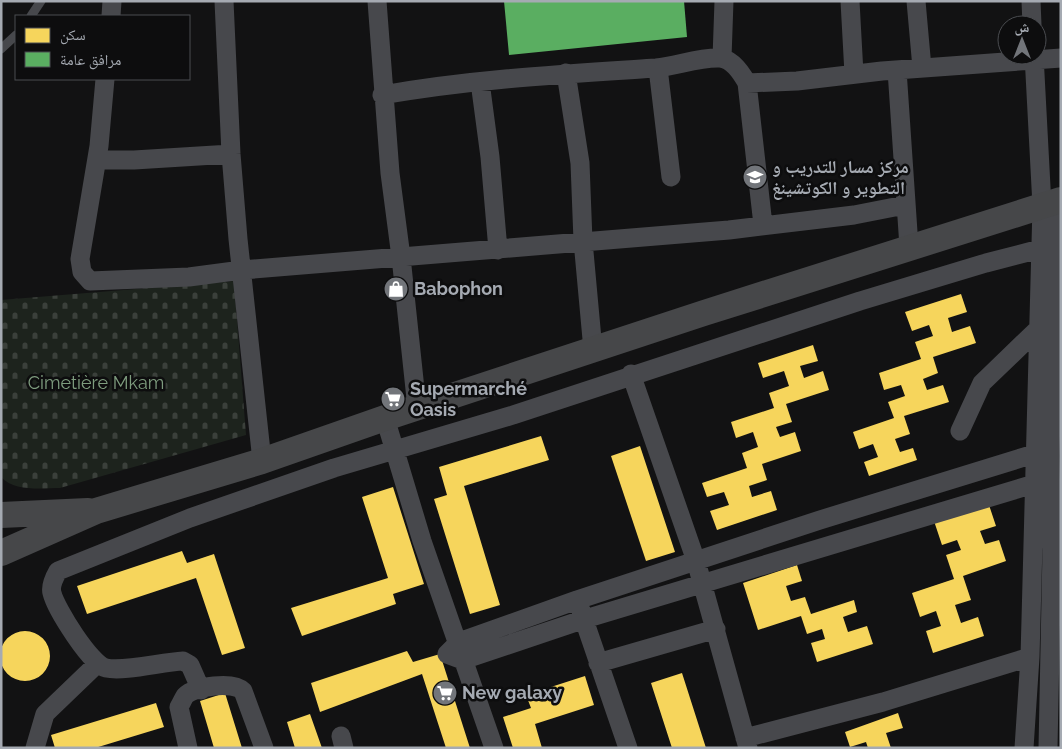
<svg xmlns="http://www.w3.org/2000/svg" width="1062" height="749" viewBox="0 0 1062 749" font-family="Raleway,'Noto Naskh Arabic',sans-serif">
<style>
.cemetery{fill:url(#cemetery-stones)}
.homes{fill:#f6d55c}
.public{fill:#5aae61}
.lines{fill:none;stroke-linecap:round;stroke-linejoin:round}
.lane{stroke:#47484c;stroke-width:9}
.street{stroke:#47484c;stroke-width:19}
.secondary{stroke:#464749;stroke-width:26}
.labels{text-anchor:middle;stroke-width:5;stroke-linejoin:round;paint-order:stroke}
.poi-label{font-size:18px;font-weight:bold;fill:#a5aab2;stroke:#0d0d0e;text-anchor:start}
.park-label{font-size:18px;fill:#7e9c7e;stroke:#0d0d0e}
</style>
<defs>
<pattern id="cemetery-stones" width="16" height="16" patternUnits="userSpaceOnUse" patternTransform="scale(1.25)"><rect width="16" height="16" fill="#1d231d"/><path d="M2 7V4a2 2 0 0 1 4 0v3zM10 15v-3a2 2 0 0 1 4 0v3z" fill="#3b403b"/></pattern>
</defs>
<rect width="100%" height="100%" fill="#121213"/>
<!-- cemetery -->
<path class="cemetery" d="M234 281 246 435 60 488C42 488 15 492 1 477V300Z"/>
<!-- homes -->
<path class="homes" d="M961 294 967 312 948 318 952 332 970 326 976 343 933 357 938 373 923 379 927 390 943 385 949 402 904 416 910 434 895 439 900 452 913 448 917 460 869 476 864 462 878 457 873 444 859 449 853 432 894 418 888 402 905 396 901 385 884 390 879 373 921 359 915 342 933 336 929 325 912 331 905 312Z
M813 345 818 361 800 366 804 378 823 371 829 390 786 404 792 422 776 427 780 437 795 432 801 451 762 464 767 480 749 486 752 497 771 491 777 510 717 530 710 511 729 505 724 492 707 497 702 483 747 468 742 453 758 447 753 432 736 438 731 422 774 408 769 393 789 386 784 371 763 378 758 363Z
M541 436 549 460 464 486 500 605 470 614 434 499 447 495 439 467Z
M640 446 675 552 646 561 611 456Z
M393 487 424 584 393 594 396 604 302 636 291 608 388 578 362 497Z
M988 502 996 526 980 531 985 544 999 540 1006 561 963 576 971 600 955 605 961 623 978 617 984 636 933 653 926 631 941 626 936 611 920 617 912 593 954 579 946 555 961 550 957 540 942 545 934 521Z
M182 551 187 563 214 554 245 648 222 655 196 578 87 614 77 586Z
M797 565 802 581 786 586 791 601 805 597 811 614 854 600 857 612 843 617 848 632 867 626 873 644 817 662 811 643 825 639 822 629 807 634 801 616 758 630 743 583Z
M0 656a25 25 0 1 1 50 0a25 25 0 1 1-50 0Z
M407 651 413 662 440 654 470 748H446L422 674 320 712 311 683Z
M682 673 706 748H672L651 683Z
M585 676 594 705 535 724 542 748H513L503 717 531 708 526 695Z
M225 693 242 748H214L200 701Z
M156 703 164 727 95 748H55L51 735Z
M898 713 903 728 886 733 891 748H868L866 742 850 747 845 732Z
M310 714 322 748H295L287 722Z"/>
<!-- public -->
<path class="public" d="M504 1H684L687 37 509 55Z"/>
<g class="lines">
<!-- lane -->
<path class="lane" d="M31 16 41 1
M1 49 16 35"/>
<!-- street -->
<path class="street" d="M224 1 231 154 238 239 262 461
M377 1 390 173 401 257 417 408
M850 1 854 74
M916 1 922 68
M1031 1 1032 25
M111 16 112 1
M722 58 724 1
M658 68 671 177
M897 70 909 247
M566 73 580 163 583 241 593 350
M105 79 99 146 80 259 82 272 90 281 189 277 242 270 729 230 854 215 905 205
M480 82 490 157 498 250
M747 83 763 225
M382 95C473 79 564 74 656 68 677 66 699 57 720 58 732 59 742 74 747 83L797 81 882 71 1061 58
M97 160H134L231 154
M631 374 696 561 748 748
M385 418 422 541 494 748
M960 431 982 383 1038 329 1045 327
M1034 484 585 619 463 660 447 654 459 642 577 600 820 520 1034 454
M580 608 628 748
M598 663 716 629
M201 690 190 665 183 661C162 662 124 672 106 668 91 665 56 609 52 593 50 586 54 578 58 571L190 518 334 468 513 415 860 301 986 263 1040 249
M341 736 344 748
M745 738 883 702 1030 657
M35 748 45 714 97 664
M188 748 179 707C181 704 183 699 185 696 195 686 233 681 243 691L264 748
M1024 748 1030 657 1042 206 1034 55
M1048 748 1052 550 1050 456 1053 338 1059 201"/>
<!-- secondary -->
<path class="secondary" d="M1 515 88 511
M1 553 96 511 262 461 385 418 704 313 1061 200"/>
</g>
<!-- icons -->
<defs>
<symbol id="school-disc" viewBox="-11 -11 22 22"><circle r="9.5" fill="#72757a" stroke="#0d0d0e"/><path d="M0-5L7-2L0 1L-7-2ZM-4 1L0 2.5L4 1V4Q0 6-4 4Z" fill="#fff"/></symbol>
<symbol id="shop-disc" viewBox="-11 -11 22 22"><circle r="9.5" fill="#72757a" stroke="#0d0d0e"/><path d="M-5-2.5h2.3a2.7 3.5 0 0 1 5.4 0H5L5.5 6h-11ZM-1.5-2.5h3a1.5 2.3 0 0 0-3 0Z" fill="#fff"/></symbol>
<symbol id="supermarket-disc" viewBox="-11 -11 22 22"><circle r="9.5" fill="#72757a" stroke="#0d0d0e"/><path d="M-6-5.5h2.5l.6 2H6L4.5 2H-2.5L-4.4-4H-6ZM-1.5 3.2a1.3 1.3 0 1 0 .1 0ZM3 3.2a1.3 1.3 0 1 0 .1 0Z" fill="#fff"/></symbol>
</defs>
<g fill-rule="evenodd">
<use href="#school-disc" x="741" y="163" width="28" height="28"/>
<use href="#shop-disc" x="382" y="275" width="28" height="28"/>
<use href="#supermarket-disc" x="379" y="385" width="28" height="28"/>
<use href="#supermarket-disc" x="431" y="679" width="28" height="28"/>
</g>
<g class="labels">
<!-- poi labels -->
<g class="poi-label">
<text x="772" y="173">مركز مسار للتدريب و<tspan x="772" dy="21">التطوير و الكوتشينغ</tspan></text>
<text x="414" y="295">Babophon</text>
<text x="410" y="395">Supermarché<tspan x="410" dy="21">Oasis</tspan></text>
<text x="462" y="699">New galaxy</text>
</g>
<!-- park labels -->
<g class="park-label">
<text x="96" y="389">Cimetière Mkam</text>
</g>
</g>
<!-- border -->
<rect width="1062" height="749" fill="none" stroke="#a5aab2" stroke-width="5"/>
<!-- legend -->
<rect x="15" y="15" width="175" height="65" fill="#0d0d0e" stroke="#4a4c50"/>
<rect x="25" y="28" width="25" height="15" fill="#f6d55c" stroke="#4a4c50"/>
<text x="60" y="40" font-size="15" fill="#a5aab2">سكن</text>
<rect x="25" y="52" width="25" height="15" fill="#5aae61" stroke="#4a4c50"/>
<text x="60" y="65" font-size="15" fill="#a5aab2">مرافق عامة</text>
<!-- north arrow -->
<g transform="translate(1022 40)"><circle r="24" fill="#0d0d0e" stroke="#4a4c50"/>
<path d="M0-4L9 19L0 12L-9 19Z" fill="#72757a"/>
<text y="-8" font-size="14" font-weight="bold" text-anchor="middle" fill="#a5aab2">ش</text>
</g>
</svg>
